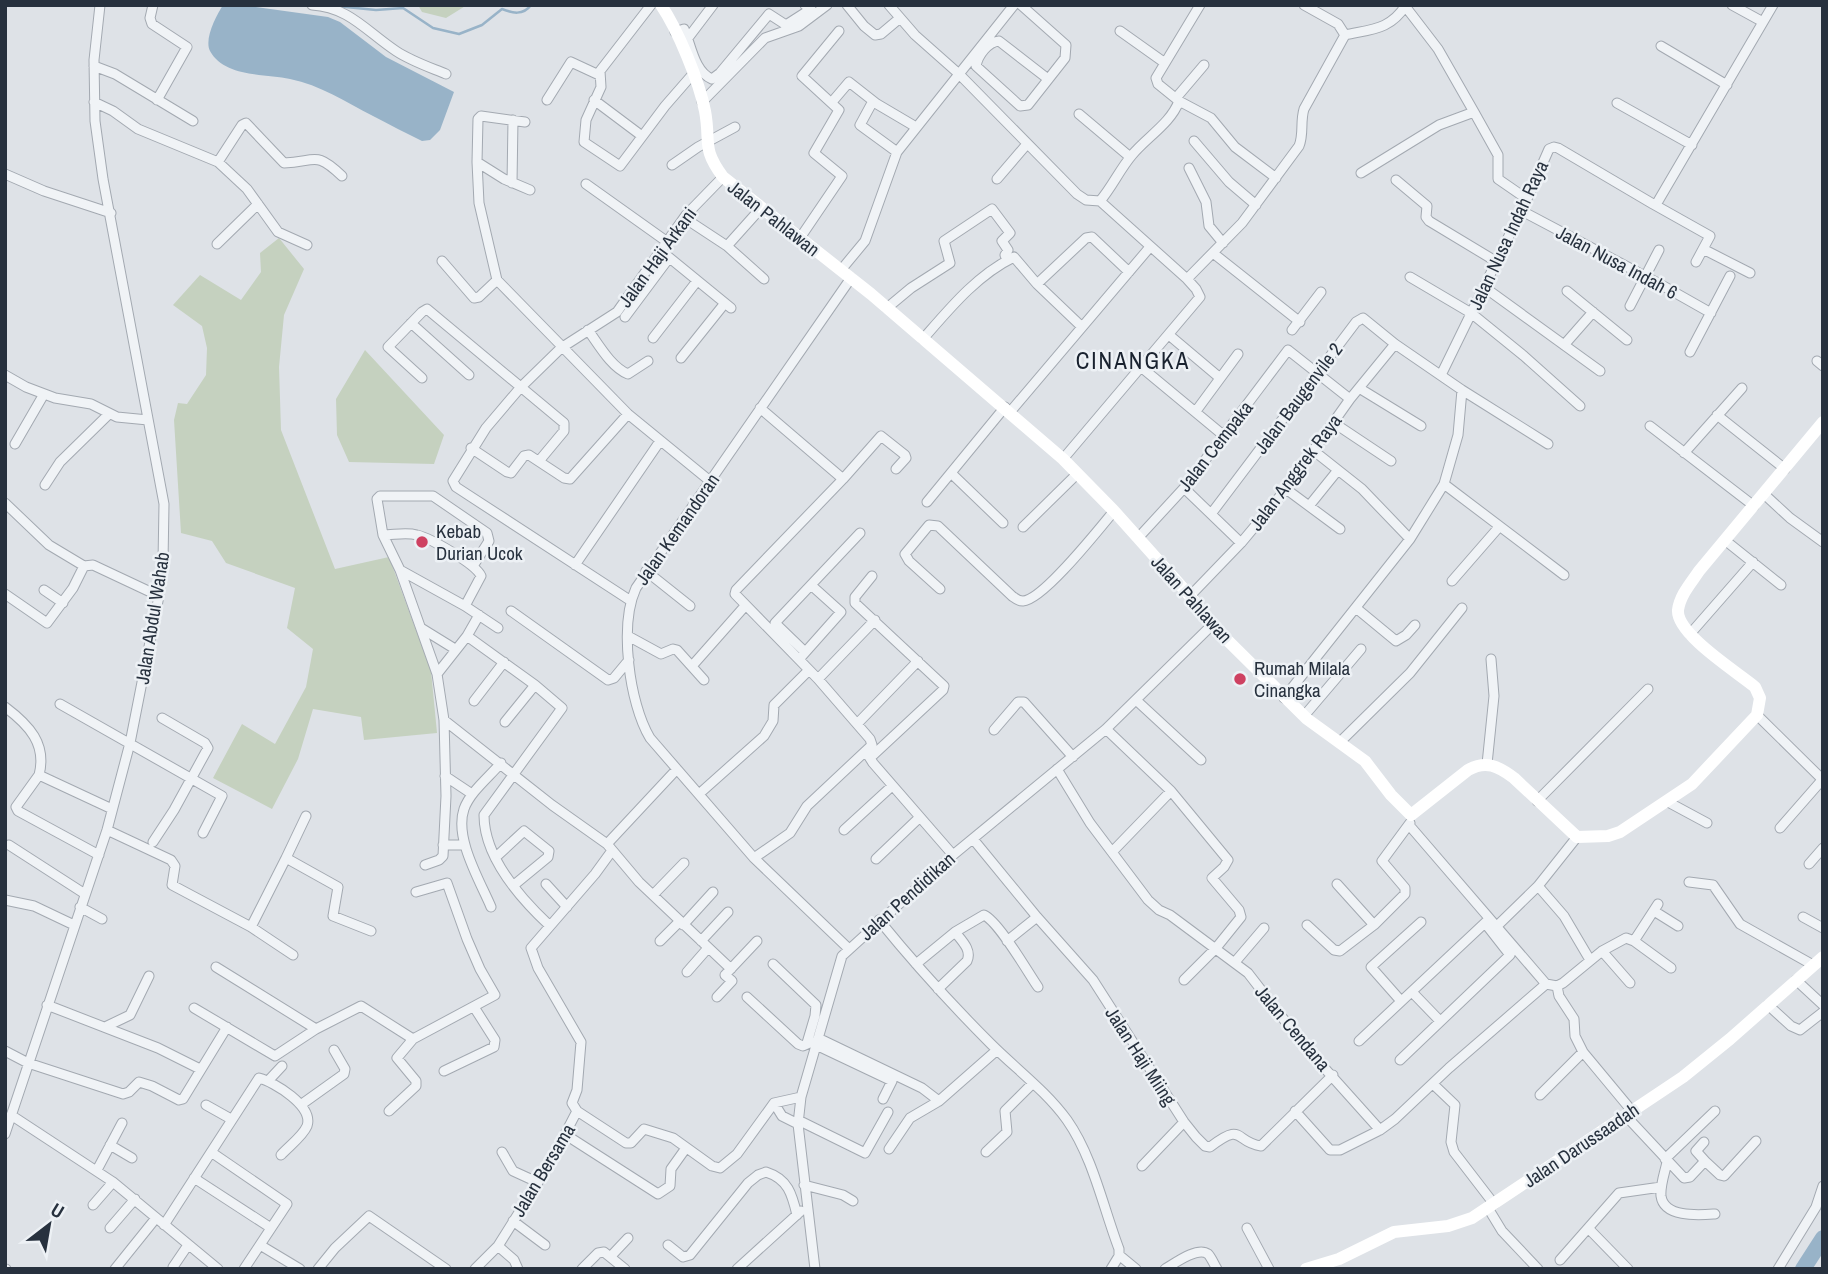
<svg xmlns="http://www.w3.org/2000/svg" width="1828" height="1274" viewBox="0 0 1828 1274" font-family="'Archivo Narrow',sans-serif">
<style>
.green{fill:#c5d1bf}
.water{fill:#98b3c8}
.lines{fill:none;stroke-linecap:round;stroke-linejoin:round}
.stream{stroke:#98b3c8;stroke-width:2.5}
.river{stroke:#98b3c8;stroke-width:16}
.street-casing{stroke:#a3a9b1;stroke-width:11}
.street{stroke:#f0f3f6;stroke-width:9}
.secondary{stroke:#fff;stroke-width:12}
.poi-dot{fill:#ce4161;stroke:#edf1f5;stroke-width:2.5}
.labels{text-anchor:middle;stroke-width:5;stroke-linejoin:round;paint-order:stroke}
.street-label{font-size:19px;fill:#27313e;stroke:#edf1f5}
.poi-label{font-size:19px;fill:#27313e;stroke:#edf1f5;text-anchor:start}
.quarter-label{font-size:23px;letter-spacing:2px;fill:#19222f;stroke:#edf1f5}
</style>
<rect width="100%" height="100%" fill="#dee2e7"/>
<!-- green -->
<path class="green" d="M418 5H467L446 18 422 12Z
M279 238 304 269 284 315 279 367 281 430 335 569 389 557 431 671 437 733 364 740 361 717 313 709 298 759 272 809 213 778 242 724 275 744 306 687 313 649 287 628 295 588 226 563 212 541 181 533 174 420 178 403 187 404 206 375 207 348 202 326 173 305 200 275 241 300 261 272 260 253Z
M365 350 444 435 434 464 349 462 337 435 336 399Z"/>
<!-- water -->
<path class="water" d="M223 5H241L328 17 340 22 386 57 454 92 440 130 430 140 422 141C406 133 390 125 373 116 346 102 320 85 290 79 265 74 224 77 210 51 204 39 216 16 223 5Z"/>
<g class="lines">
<!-- stream -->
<path class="stream" d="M336 6 376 10 403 8 433 28 459 34 482 25 502 9C512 13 523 16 531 5"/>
<!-- river -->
<path class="river" d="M1803 1269 1823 1238"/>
<defs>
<path id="street" d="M153 5 150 18 152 24 187 47 157 100
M312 5C349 7 367 32 396 51 411 61 429 67 446 74
M651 5 600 71 601 87 586 120 584 142 620 166 665 106 692 75
M847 5 864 26 875 35 881 34 900 18
M889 5 915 35 959 74 1077 194 1086 200 1100 201
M1021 5 1066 45 1065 58 1028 105 1020 106 976 66C978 55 988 42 999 41L1048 79
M1732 5 1763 22
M1405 6 1438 49 1474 112
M1120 31 1165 63
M675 32 684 29C691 44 694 72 712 79L720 73 769 14 786 25 811 9 805 5
M1345 35C1372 29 1390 30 1406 5
M688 38 713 5
M1661 46 1727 85
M94 66 115 74 193 121
M1176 98 1204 65
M547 100 571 62 599 75
M594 100 642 136
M873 101 860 125 897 152
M1179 101 1211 118 1235 147 1276 178
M94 102 113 111 138 129 218 162 247 189 278 232 307 245
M702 102 765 38 799 26 827 5
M832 102 849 82 877 104 916 127
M1617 103 1692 145
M1079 114 1130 157
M525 122 481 116 478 119 477 162 479 203 497 280 628 414 710 481
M1194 141 1229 182 1256 205
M218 162 242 125 246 123 284 163C316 162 315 150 342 176
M477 162 504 179 530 190
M672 165 698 147 735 127
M1189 168 1206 202 1209 226 1223 243
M1361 173 1439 125 1474 112 1498 155V179L1527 199
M5 174 44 191 111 213
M997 179 1027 144
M1396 180 1427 206 1426 217 1429 221 1497 262
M512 183 513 120
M586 184 666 241
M1653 204 1710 236 1703 249 1750 273
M1522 211 1658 283 1711 313
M689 221 727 246 764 279
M800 238 842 176 814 153 839 110 802 76 839 31
M217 244 258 204
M727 246 761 208
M660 250 731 308
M1213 253 1300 322
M442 261 474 298 479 297 497 280
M1696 262 1703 249
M841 270 865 241 897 152 1014 5
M1410 277 1471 313 1524 356 1580 406
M1187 279 1242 223 1299 146C1304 134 1300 122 1304 109L1345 35 1338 24 1304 5
M1037 284 1082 327
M1484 287 1600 371
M1567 291 1627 340
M1630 306 1659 250
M887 308 911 288 950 263 944 241 992 209 1010 233 1002 241 1008 250 1005 255 1007 260
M625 317 669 258
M411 323 469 375
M588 330C599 345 611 367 628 374L648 361
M1292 330 1321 292
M1169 335 1220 378
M653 338 697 281
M923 339C950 308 977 275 1014 257L1037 284 1086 238 1092 237 1129 272
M1564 345 1593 312
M1690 352 1730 276
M681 358 725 303
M1817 361 1823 366
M1141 367 1223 435
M5 375 26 387 55 398 91 404 117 417 148 420
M1441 375 1527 199 1549 149 1554 147 1558 148 1653 204 1657 203 1773 5
M422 378 388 347 422 312 427 309 564 423V431L539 461
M1359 388 1421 426
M1196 411 1238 354
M1010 412 1150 247
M1717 415 1785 469
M1334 423 1391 461
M1650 426 1754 506
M15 444 44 394
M471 448 507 472 511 473 524 456 529 455 564 478 570 479 628 414
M1314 451 1362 489 1410 539
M1684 453 1742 388
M1063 459 1200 297 1196 289 1187 279 1100 201C1112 187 1120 169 1132 155 1147 137 1171 123 1179 101L1158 84 1156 78 1200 5
M951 473 1003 523
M843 479 881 436 905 455 906 458 896 469
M1444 484 1564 575
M45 485 60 462 109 414
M1184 488 1241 543
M1286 489 1340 529
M1764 494 1790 518 1823 542
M927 502 1005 407
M5 503 49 545 84 566 93 565 159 596
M1309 506 1338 470
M1211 514 1356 322 1363 318 1395 344 1462 390 1548 444
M1023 527 1077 474
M383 535C394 535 406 532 417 535 430 538 476 564 481 576L465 606
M1138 538 1184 488 1288 350 1350 399
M1726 541 1781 585
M575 565 660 441
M400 570 465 606 498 628
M646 571 690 606
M1452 581 1499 527
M940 589 909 561 905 554 929 525 938 526 1012 596C1016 599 1018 601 1023 601 1043 600 1099 529 1114 511
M44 590 63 603
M5 594 47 623 73 588 84 566
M1190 596 1241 543 1286 489 1350 399 1395 344
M631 601 456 487 453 481 486 428 520 388 561 348 617 312 686 215 723 177
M1356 608 1396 641 1406 635 1415 625
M511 611 608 680 614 678 629 660
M421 628 455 649
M1690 634 1753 562
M467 636 535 685 562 708 484 815C484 857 521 899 550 926
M628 636 661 654 673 649 677 650 704 680
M805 652 775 623 860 533
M801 657 841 612 811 585
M692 666 745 606
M437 674 467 636 479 615
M818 679 875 620
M1284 698 1410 539 1444 484 1458 435 1462 390
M1136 700 1201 760
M474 701 504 662
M60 704 222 796 203 833
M5 707C29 725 47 744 39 775L112 809
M1757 715 1823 780
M1304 716 1361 649
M444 720 552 805 607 844 639 882 731 969
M505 722 535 685
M857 724 918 661
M1106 729 1171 791 1228 860 1224 867 1212 878 1239 910 1241 917 1216 948 1184 980
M994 730 1018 702H1024L1073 757
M1340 742 1410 673 1462 608
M868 755 873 763 953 855
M870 758 943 690 944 686 855 603V597L872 576
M1487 764 1494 696 1491 659
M1057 769 1090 823 1148 900 1159 910 1170 915 1248 973 1302 1043 1380 1130 1395 1119 1449 1068 1546 984
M39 775 16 807 18 811 99 855
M445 776 472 794
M699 794 764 736 773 721 774 705 809 670
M1537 801 1648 689
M1668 802 1707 823
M1409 825 1546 984 1557 986 1563 983 1602 951 1626 938 1634 941 1671 968
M1780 828 1822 780
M107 830 171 860 175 866 172 885 251 927 293 955
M844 830 892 786
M973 839 1037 917 1093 980 1184 1122 1196 1137 1205 1146 1210 1147C1244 1121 1234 1142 1261 1146L1333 1075
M153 842 174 810 208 748 205 743 162 718
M607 844 677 769
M9 845 85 894
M443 845H464
M1113 851 1171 791
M496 857 524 831 549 851 548 857 514 885
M286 858 306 816
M754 858 790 833 807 806 872 745 870 739 818 679 735 594 736 590 843 479 760 408
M876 859 920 817
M1809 864 1823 848
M425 865 439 860 443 856 446 796 444 720 437 674 400 570 383 535 377 499 380 496H433L487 533 489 541 473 566
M1689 882 1713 885 1740 924 1813 965
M546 884 567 907
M1337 884 1374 925
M1538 886 1564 916 1590 960
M653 895 684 863
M5 900 34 906 74 925
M80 907 102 919
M491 907C480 881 454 838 464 809 470 792 489 777 501 763
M1654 911 1678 926
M1803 917 1823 928
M879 920C914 963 951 1004 991 1044 1016 1069 1046 1091 1067 1120 1093 1157 1103 1207 1119 1249V1256L1111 1269
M683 925 713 892
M1307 925 1334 950 1340 951 1374 925 1405 894V888L1382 861 1410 823
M1497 926 1538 886 1577 837
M251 927 286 858 338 887 333 916 371 931
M660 941 679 922
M701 941 728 912
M1007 941 1037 917
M1634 941 1658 904
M848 948 754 858 650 738C629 703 619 625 636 588L851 278
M1602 951 1630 983
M1235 962 1264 928
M773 964 816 1005 815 1016 807 1043
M916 964 955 932 984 915C999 922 1027 971 1038 987
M216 967 316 1029 361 1006 413 1039 495 995 480 969 467 939 447 883 416 892
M687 972 708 948
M1796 980 1823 1005
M1557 986 1559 996 1574 1019 1575 1036 1583 1052
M938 989 967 961C972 950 962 941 955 932
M1412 992 1440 1021
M717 997 732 981 725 975 757 941
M747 997 798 1044 803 1046 812 1042
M1401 1001 1371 967 1421 922
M47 1005 158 1048 200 1069
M1768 1005 1791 1026 1800 1030 1823 1012
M194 1008 275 1056 316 1029
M105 1027 130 1015 149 976
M818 1038 922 1088 939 1101 997 1050
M1359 1041 1488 920
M816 1045 892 1081 883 1099
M5 1051 28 1063 123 1094 129 1092 139 1082 152 1086 179 1100 183 1099 227 1027
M1400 1060 1510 955 1485 923
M444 1071 494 1047 495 1040 474 1007
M268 1081 282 1066
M1433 1084 1455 1105 1451 1142 1454 1152 1494 1204
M1540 1095 1583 1052 1632 1111
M774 1103 782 1116 798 1124
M302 1104 344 1074 345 1069 334 1050
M206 1105 231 1119
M389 1111 416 1086V1081L397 1058 413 1039
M577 1111 626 1143H631L644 1129 673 1138 712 1166 720 1168 737 1154 774 1103 801 1097
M1295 1111 1330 1150H1340L1380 1130
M11 1115 113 1182 218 1269
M1626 1116 1684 1178 1690 1177 1705 1161 1720 1175 1724 1176 1756 1141
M798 1120 865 1153 888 1112
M5 1134 107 830 130 743 159 596 163 562 164 504 103 179 95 121 94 60 100 5
M566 1135 658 1194 670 1186 671 1169 686 1148
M1704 1142 1696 1151 1705 1161
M110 1145 132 1158
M889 1149 910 1118 939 1101
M211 1152 287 1204 244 1269
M502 1152 513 1171 537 1182
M986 1152 1007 1132 1005 1111 1033 1083
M1665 1159 1715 1111
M1667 1162C1665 1172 1660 1185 1661 1196 1664 1218 1699 1215 1715 1214
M1142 1166 1184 1122
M97 1170 122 1123
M194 1178 271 1228
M804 1185 843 1195 853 1201
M93 1205 113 1182
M1488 1208 1502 1231 1538 1269
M513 1221 545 1245
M164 1225 259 1078C274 1082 314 1106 307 1126 303 1136 288 1147 281 1155
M110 1228 135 1199
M1247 1228 1269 1269
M1589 1229 1628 1269
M260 1245 300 1269
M668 1245 683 1257 690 1255 748 1183 758 1175 766 1172C788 1179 792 1194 797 1215
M498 1246 514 1260 518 1269
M612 1255 628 1238
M1119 1255 1136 1269
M1560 1260 1619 1193 1661 1187
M173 1267 188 1245
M5 1269H6
M115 1269 156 1218
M318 1269 335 1248 369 1216 446 1269
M475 1269 498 1246 550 1163 577 1111 572 1103 577 1090 581 1042 538 968 531 948 595 874 611 852
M582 1269 598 1253 604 1252 625 1269
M737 1269 801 1211
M815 1269 798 1124 801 1097 842 956 953 855 1106 729 1212 625
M1165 1269C1174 1264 1197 1246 1208 1254 1211 1257 1214 1264 1217 1269
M1778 1269 1816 1207 1823 1186"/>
</defs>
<!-- street casing -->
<use href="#street" class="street-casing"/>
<!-- street -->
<use href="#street" class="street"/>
<!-- secondary -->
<path class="secondary" d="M661 5C678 30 699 81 705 111 711 143 701 147 723 177L871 294 1063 459 1114 511 1190 596 1212 625 1307 719 1365 761 1391 795 1411 815 1468 770C1486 760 1498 766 1514 778L1577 837 1608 836 1620 832 1692 784 1757 715 1760 698 1755 687C1737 672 1676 634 1678 610 1680 595 1691 583 1699 571L1823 422
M1306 1269 1339 1259 1394 1232 1448 1226 1472 1218 1683 1077 1730 1039 1823 957"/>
</g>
<!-- markers -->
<g class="poi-dot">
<circle cx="422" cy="542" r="7"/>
<circle cx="1240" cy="679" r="7"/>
</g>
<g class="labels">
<!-- street labels -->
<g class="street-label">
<text transform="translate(774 218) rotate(38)" y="7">Jalan Pahlawan</text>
<text transform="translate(1508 235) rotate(-65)" y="7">Jalan Nusa Indah Raya</text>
<text transform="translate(657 257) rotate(-54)" y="7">Jalan Haji Arkani</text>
<text transform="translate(1617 262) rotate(28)" y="7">Jalan Nusa Indah 6</text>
<text transform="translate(1298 398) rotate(-53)" y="7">Jalan Baugenvile 2</text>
<text transform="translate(1215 446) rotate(-52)" y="7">Jalan Cempaka</text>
<text transform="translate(1295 472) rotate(-53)" y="7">Jalan Anggrek Raya</text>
<text transform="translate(677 529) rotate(-55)" y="7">Jalan Kemandoran</text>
<text transform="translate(1192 599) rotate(48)" y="7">Jalan Pahlawan</text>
<text transform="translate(152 618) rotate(-81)" y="7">Jalan Abdul Wahab</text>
<text transform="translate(907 896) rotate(-42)" y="7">Jalan Pendidikan</text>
<text transform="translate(1293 1028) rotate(50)" y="7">Jalan Cendana</text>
<text transform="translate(1141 1056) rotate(57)" y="7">Jalan Haji Miing</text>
<text transform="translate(1581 1145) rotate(-34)" y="7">Jalan Darussaadah</text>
<text transform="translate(543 1170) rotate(-59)" y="7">Jalan Bersama</text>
</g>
<!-- poi labels -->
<g class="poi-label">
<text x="436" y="538">Kebab<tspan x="436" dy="22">Durian Ucok</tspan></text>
<text x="1254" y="675">Rumah Milala<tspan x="1254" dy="22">Cinangka</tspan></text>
</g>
<!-- quarter labels -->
<g class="quarter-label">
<text x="1133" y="369">CINANGKA</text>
</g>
</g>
<!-- border -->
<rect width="1828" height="1274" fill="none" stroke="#27313e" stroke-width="14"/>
<!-- north arrow -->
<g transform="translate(49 1225) rotate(31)" stroke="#edf1f5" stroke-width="5" paint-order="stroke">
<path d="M0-5L12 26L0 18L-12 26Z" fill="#27313e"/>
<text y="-10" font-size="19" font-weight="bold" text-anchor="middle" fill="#27313e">U</text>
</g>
</svg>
